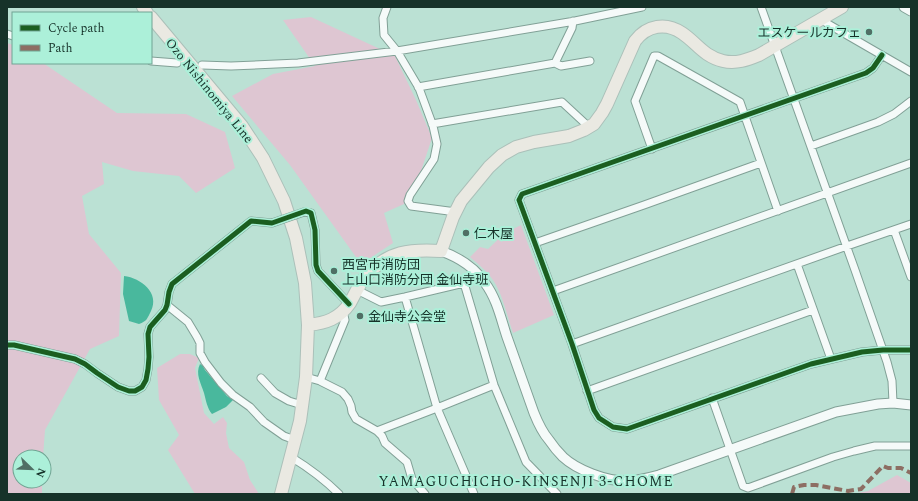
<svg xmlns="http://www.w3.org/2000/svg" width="918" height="501" viewBox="0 0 918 501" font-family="Spectral,'Noto Sans JP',serif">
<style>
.green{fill:#dec6d2}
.water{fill:#49b89d}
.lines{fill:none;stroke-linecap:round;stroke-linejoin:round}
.minor-casing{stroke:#81a096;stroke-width:9}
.tertiary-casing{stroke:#81a096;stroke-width:11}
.primary-casing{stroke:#abc0b9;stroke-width:14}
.minor{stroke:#f5faf9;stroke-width:7}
.tertiary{stroke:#f5faf9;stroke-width:9}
.primary{stroke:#eae9e2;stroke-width:12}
.minor-bridge-casing{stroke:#81a096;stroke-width:9;stroke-linecap:butt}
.minor-bridge{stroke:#f5faf9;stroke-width:7}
.quiet{stroke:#8d6e63;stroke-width:4;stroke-dasharray:8 4;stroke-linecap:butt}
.cycleway-casing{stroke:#acf0d9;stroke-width:8}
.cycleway{stroke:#1b5e20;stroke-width:5}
.poi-dot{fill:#506f65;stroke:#acf0d9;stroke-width:1.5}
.labels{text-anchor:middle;stroke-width:4;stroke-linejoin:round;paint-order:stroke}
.poi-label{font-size:13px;fill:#163229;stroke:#acf0d9;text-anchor:start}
.street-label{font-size:13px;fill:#163229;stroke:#acf0d9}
.neighbourhood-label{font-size:14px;letter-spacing:1px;fill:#163229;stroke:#acf0d9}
</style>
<rect width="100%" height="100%" fill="#bbe1d4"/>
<!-- green -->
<path class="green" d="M311 17 395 56 416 100 432 138 421 171 404 204 384 213 393 243 361 264 290 165 232 96 273 74 315 66 283 20Z
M7 43 13 45V63H43L117 113 186 114 225 132 235 168 196 193 179 176 133 171 102 162 104 184 82 196 89 234 121 273 119 336 90 349 45 430 43 457H20V481H42V494H7Z
M521 225 554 315 513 333C507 316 503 295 493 280 487 271 478 264 470 257L480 247 488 249C498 239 508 231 521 225Z
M180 354H190L199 358 195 368 204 413 214 424 223 417 227 423 226 433 229 448 244 462 250 480 259 494H195L168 450 179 435 159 400 157 368Z
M897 475 911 483V494H852L868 491Z"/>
<!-- water -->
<path class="water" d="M124 276C141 278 160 293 151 311 147 319 147 321 139 324L129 321 123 294Z
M200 364 203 366 205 370 227 396 233 400 226 407 212 414C207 408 206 400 204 393 201 383 195 374 200 364Z"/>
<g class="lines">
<defs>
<path id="minor" d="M387 7 383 18 384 35 397 51 419 88 433 126 437 144 434 159 410 195 408 201 411 206 456 212
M761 7 855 270 887 362 892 381 893 403
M822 19 828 24 911 72
M7 34 13 36
M882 55 873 68 866 73 522 194 519 200 572 344 594 410 599 418 613 427 627 429 811 364 862 352 883 350H911
M151 61 177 63
M555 63 561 66 590 61
M202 65 231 66 298 63 397 51 575 21 642 7
M418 87 555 63 572 28 573 21
M432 124 562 102 589 127
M811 146 878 122 894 114 911 101
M652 149 635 101 654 56H658L740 102 778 211
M304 212 311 213 315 230 316 265 318 271 349 304
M894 230 911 277
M535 243 644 205 761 163
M797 264 831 359
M357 290 381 302 405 297 464 283 494 385 526 462 557 494
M553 291 911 163
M405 297 437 408 474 494
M167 305 188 322 197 337 200 343V353L205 362 221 383 233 395 250 407 264 422 284 436 295 440
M572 344 847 246 911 224
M7 345H14L75 359 85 364 97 373 118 387 129 391H135L142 387 146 380 148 369 149 357 148 334 150 327 165 310 167 305 169 292 172 284 251 221 272 223
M306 377 320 381 342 392 348 399 351 406 352 412 356 419 377 431 382 436 385 443 407 462 412 479 425 494
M261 378 275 393 289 401 302 405
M320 381 345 320 343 311
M587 391 813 310
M712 398 743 486 748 488 833 457 854 451 875 446H911
M377 431 437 408 494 385
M291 457C309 468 324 479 339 494"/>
<path id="tertiary" d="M904 7 911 11
M441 251C458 257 475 268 485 283 497 299 501 319 507 337 516 363 525 388 534 413 538 423 542 432 549 440 553 446 558 452 563 457 577 470 606 481 626 481 637 481 648 478 659 475L836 412 878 404 893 403 911 405"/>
<path id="primary" d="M143 7 147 13
M151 17 242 126 263 158 284 201 296 238 305 283 308 325 306 377 300 421 281 494
M308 325C326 323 339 319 350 303 355 294 359 284 366 276 387 251 411 249 441 251L453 217 461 201 489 167 502 155 516 147 534 142 569 136 584 130 594 124 602 113 607 104 635 41C647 25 666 22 682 33 697 43 703 56 723 61 736 64 747 60 759 55L842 7"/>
</defs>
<!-- minor casing -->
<use href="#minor" class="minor-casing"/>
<!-- tertiary casing -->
<use href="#tertiary" class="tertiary-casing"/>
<!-- primary casing -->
<use href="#primary" class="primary-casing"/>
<!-- minor -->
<use href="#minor" class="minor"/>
<!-- tertiary -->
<use href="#tertiary" class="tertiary"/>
<!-- primary -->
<use href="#primary" class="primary"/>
<defs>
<path id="minor-bridge" d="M272 223 304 212"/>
</defs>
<!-- minor-bridge casing -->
<use href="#minor-bridge" class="minor-bridge-casing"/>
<!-- minor-bridge -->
<use href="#minor-bridge" class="minor-bridge"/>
<!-- quiet -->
<path class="quiet" d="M792 494 794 487 804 485H816L848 491 861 489 883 466 888 468H901L911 473"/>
<defs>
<path id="cycleway" d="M882 55 873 68 866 73 522 194 519 200 572 344 594 410 599 418 613 427 627 429 811 364 862 352 883 350H911
M7 345H14L75 359 85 364 97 373 118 387 129 391H135L142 387 146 380 148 369 149 357 148 334 150 327 165 310 167 305 169 292 172 284 251 221 272 223 306 211 311 213 315 230 316 265 318 271 349 304"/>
</defs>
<!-- cycleway casing -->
<use href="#cycleway" class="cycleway-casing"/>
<!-- cycleway -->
<use href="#cycleway" class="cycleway"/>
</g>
<!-- markers -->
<g class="poi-dot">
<circle cx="869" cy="32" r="4"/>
<circle cx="466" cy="233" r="4"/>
<circle cx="334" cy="271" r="4"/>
<circle cx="360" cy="316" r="4"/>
</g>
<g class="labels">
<!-- poi labels -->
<g class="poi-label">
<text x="861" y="37" text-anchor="end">エスケールカフェ</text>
<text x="474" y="238">仁木屋</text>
<text x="342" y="269">西宮市消防団<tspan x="342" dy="15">上山口消防分団 金仙寺班</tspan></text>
<text x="368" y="321">金仙寺公会堂</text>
</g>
<!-- street labels -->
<g class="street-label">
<text transform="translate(210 90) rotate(51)" y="5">Ozo Nishinomiya Line</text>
</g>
<!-- neighbourhood labels -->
<g class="neighbourhood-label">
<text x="526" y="486">YAMAGUCHICHO-KINSENJI 3-CHOME</text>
</g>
</g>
<!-- border -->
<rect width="918" height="501" fill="none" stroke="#163229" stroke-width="16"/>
<!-- legend -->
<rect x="12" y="12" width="140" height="52" fill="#acf0d9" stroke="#70a493"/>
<rect x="20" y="25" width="20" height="6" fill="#1b5e20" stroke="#70a493"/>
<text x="48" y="32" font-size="12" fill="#163229">Cycle path</text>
<rect x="20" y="45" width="20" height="6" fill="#8d6e63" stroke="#70a493"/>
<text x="48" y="52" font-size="12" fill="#163229">Path</text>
<!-- north arrow -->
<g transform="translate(32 469) rotate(113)"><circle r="19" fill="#acf0d9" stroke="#70a493"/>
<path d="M0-3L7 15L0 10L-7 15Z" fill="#506f65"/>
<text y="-6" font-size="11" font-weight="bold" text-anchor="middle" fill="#163229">N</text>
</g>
</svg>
